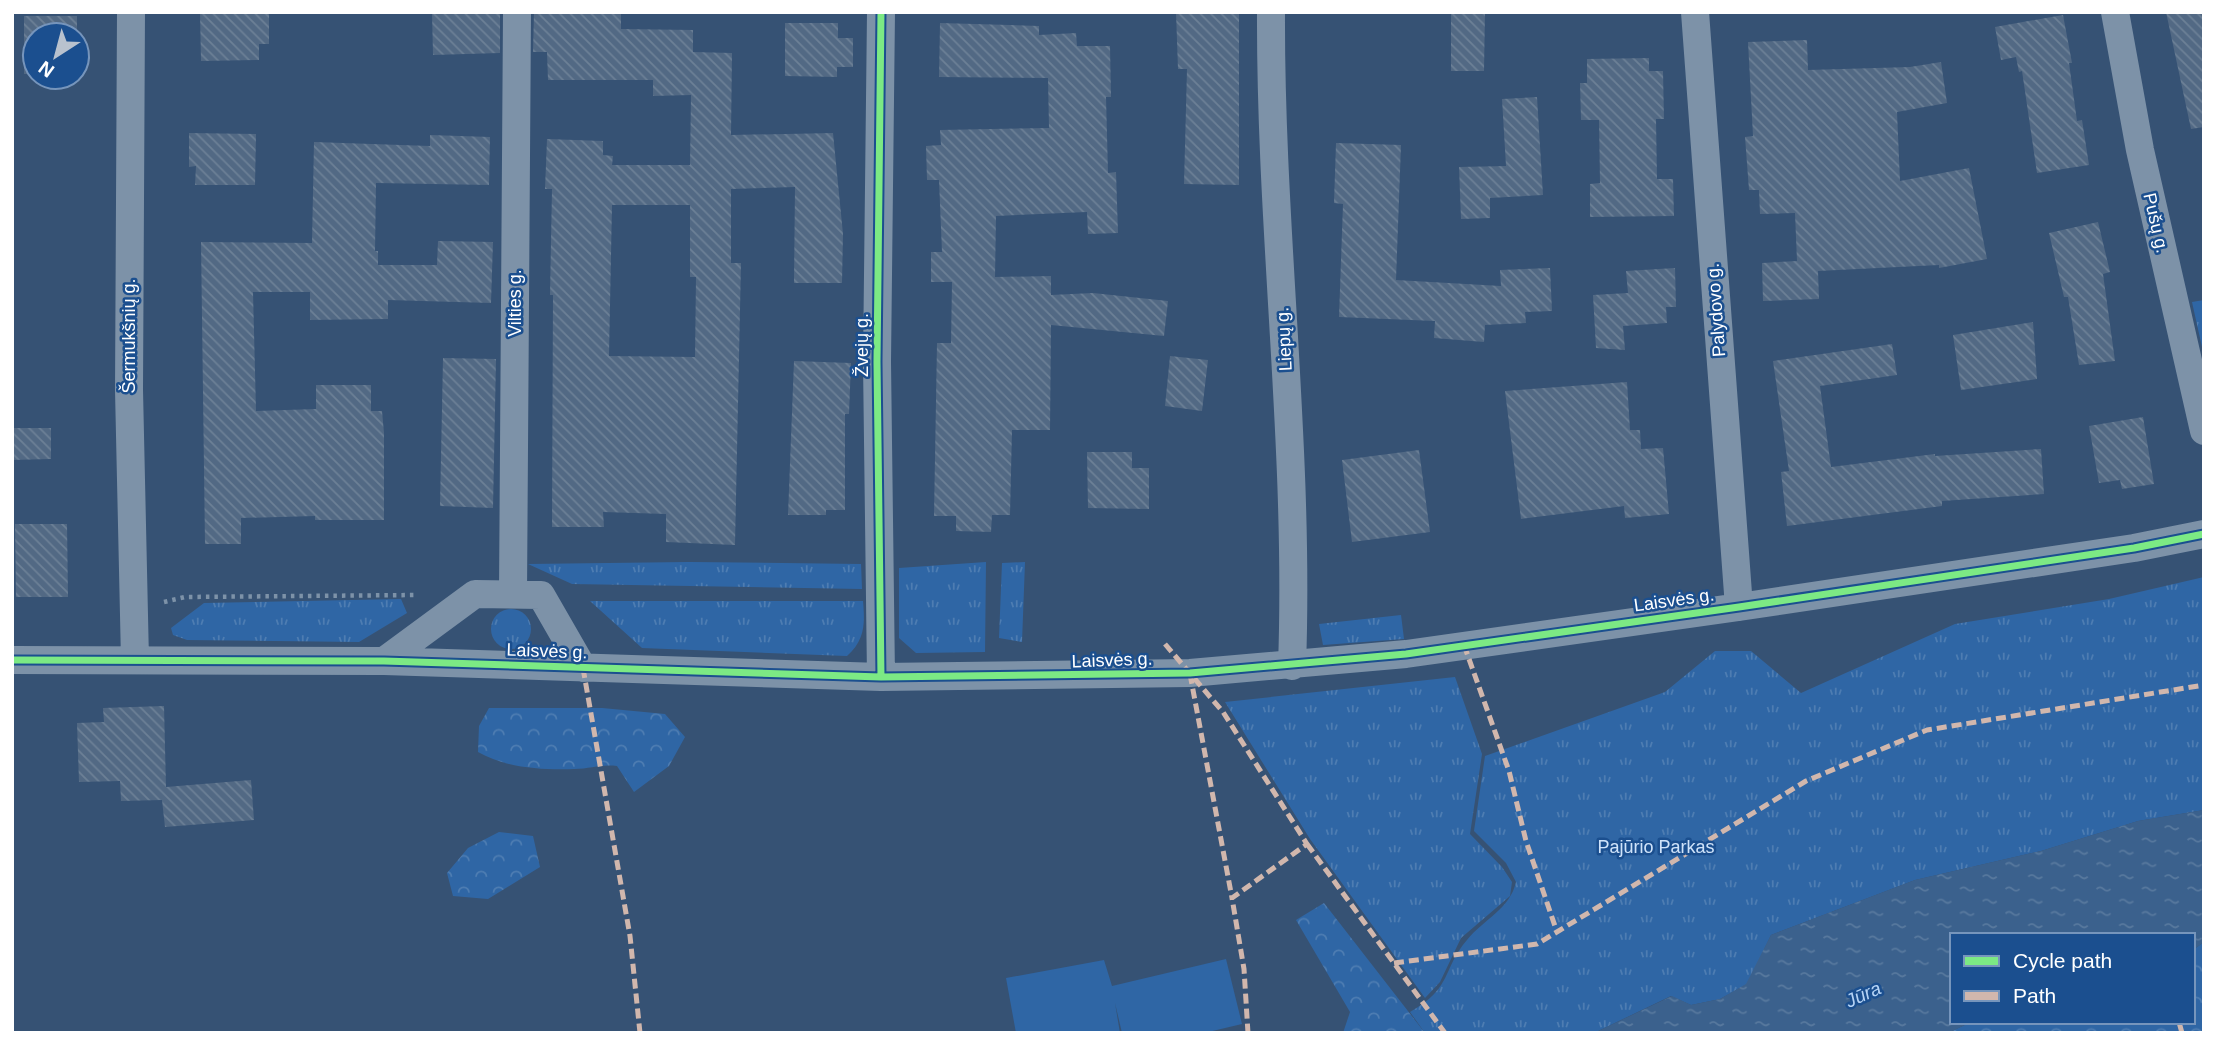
<svg xmlns="http://www.w3.org/2000/svg" width="2216" height="1045" viewBox="0 0 2216 1045" font-family="Helvetica,sans-serif">
<style>
.grass{fill:url(#grass-tufts)}
.forest{fill:url(#forest-crowns)}
.pitch{fill:#2f66a5}
.water{fill:url(#water-ripples)}
.building{fill:url(#building-back-hatch);fill-rule:evenodd}
.lines{fill:none;stroke-linecap:round;stroke-linejoin:round}
.path{stroke:#7d92a8;stroke-width:4.5;stroke-dasharray:3.5 5;stroke-linecap:butt}
.minor{stroke:#7d92a8;stroke-width:28}
.quiet{stroke:#d1b7ad;stroke-width:5;stroke-dasharray:10 5;stroke-linecap:butt}
.cycleway-casing{stroke:#1b4f8f;stroke-width:11}
.cycleway{stroke:#7ce984;stroke-width:7}
.labels{text-anchor:middle;stroke-width:5;stroke-linejoin:round;paint-order:stroke}
.street-label{font-size:18px;fill:#fff;stroke:#1b4f8f}
.park-label{font-size:18px;fill:#cfe3fa;stroke:#1b4f8f}
.water-label{font-size:19px;font-style:italic;fill:#b5d3f5;stroke:#1b4f8f}
</style>
<defs>
<pattern id="grass-tufts" width="24" height="20" patternUnits="userSpaceOnUse" patternTransform="scale(1.75)"><rect width="24" height="20" fill="#2f66a5"/><path d="M3 7l-1-3M5 7V3M7 7l1-3M15 17l-1-3M17 17v-4M19 17l1-3" fill="none" stroke="#4e7db2"/></pattern>
<pattern id="forest-crowns" width="20" height="18" patternUnits="userSpaceOnUse" patternTransform="scale(1.75)"><rect width="20" height="18" fill="#2f66a5"/><path d="M2 6a3 3 0 1 1 6 0M12 15a3 3 0 1 1 6 0" fill="none" stroke="#4e7db2"/></pattern>
<pattern id="water-ripples" width="26" height="14" patternUnits="userSpaceOnUse" patternTransform="scale(1.75)"><rect width="26" height="14" fill="#3b618d"/><path d="M2 4q2-2 4 0t4 0M15 11q2-2 4 0t4 0" fill="none" stroke="#58799e"/></pattern>
<pattern id="building-back-hatch" width="6" height="6" patternUnits="userSpaceOnUse" patternTransform="scale(1.75)"><rect width="6" height="6" fill="#526984"/><path d="M-1 5l2 2M0 0l6 6M5-1l2 2" fill="none" stroke="#6c8096"/></pattern>
</defs>
<rect width="100%" height="100%" fill="#365274"/>
<!-- grass -->
<path class="grass" d="M2204 300V356L2192 302Z
M689 562 861 564 862 589 572 584 528 564Z
M986 562 985 652 916 653 899 638V568Z
M1025 562 1022 642 999 638 1002 563Z
M2204 577V810L2138 821 2041 851 1915 880 1771 935 1747 984 1720 999 1691 1005 1671 996 1594 1033H1425L1410 1012C1453 988 1442 969 1467 940 1484 919 1510 909 1516 882L1506 863 1474 831 1485 756 1665 692 1715 651H1751L1801 693 1955 624 2109 599Z
M401 599 407 613 359 642 187 640 173 635 171 628 204 603Z
M590 601H863C865 624 865 640 847 656L642 648Z
M491 629a20 20 0 1 1 40 0a20 20 0 1 1-40 0Z
M1401 615 1404 639 1323 645 1319 624Z
M1455 677 1482 754 1470 834 1502 867 1512 882 1510 896 1461 938 1440 982 1425 998 1310 839 1225 702Z"/>
<!-- forest -->
<path class="forest" d="M489 708H602L665 714 685 737 669 766 634 792 617 766C601 764 590 769 574 769 542 770 506 768 478 752L479 726Z
M499 832 533 836 540 867 488 899 453 896 447 873 468 848Z
M1324 903 1425 1033H1343L1350 1012 1296 920Z
M2204 942V1033H1948L1971 1022H2193V950Z"/>
<!-- pitch -->
<path class="pitch" d="M1226 959 1242 1024 1204 1033H1122L1115 1003 1120 1033H1016L1006 978 1104 960 1112 986Z"/>
<!-- water -->
<path class="water" d="M2204 810V942L2193 950V935H1952V1022H1971L1948 1033H1594L1672 996 1691 1005 1720 999 1746 984 1771 935 1915 880 2041 851 2138 821Z"/>
<!-- building -->
<path class="building" d="M200 12H269V44H259V60L201 61Z
M432 12H500V53L433 55Z
M534 12H621V29L693 30V52L732 53 731 135 833 133 843 234 842 283H794L795 187 731 189V263H741L735 545 666 542V514L603 512 604 527H552L553 295H550L552 189H545L547 139 603 141V155L613 156 612 165H690L691 95 653 96V80H548L547 52H533ZM612 205H690V277H696L695 357 609 356Z
M1176 12H1239V185L1184 184 1187 69H1178Z
M1451 12H1485L1484 71H1451Z
M2166 12H2204V127L2191 129Z
M2063 15 2072 63H2069L2077 121 2082 120 2089 165 2037 173 2022 71 2019 72 2016 57 2001 60 1995 27Z
M24 16H77V74V35H35V74H24Z
M785 23H838V38H853V67H837V77L785 76Z
M940 23 1039 26V35L1076 33 1077 46H1110L1111 97H1106L1108 173 1116 172 1118 233 1088 234 1087 212 996 216 995 277 1051 276V295L1093 293 1168 301 1164 336 1051 325 1050 430H1012L1010 515H992L991 532 956 531V516H934L937 343H951L952 282H931V252H942L939 180H927L926 146 941 145 940 130 1049 128 1048 78 939 77Z
M1807 40 1808 70 1910 67 1941 62 1947 103 1897 112 1900 181 1969 168 1987 259 1939 268V265L1818 271 1819 299 1763 301 1762 263 1797 261 1795 213 1760 214 1759 190H1749L1745 137 1753 136 1748 42Z
M1649 58V71H1663L1664 119H1656L1657 179H1673L1674 216 1590 217V184L1600 183 1599 120H1581L1580 83H1587V59Z
M1537 97 1543 195 1490 198V218L1461 219 1459 167 1506 166 1502 99Z
M189 133 256 134 255 185H195L196 166 189 167Z
M430 135 490 137 489 185 376 183 375 251H378V265H437L438 241 493 242 491 303 388 300V319L310 320V292H253L256 411 316 409V385H371V411H382L384 433V520H315V516L241 518V544H205L201 242 312 243 314 142 430 146Z
M1336 143 1401 145 1396 280 1501 286 1500 270 1550 268 1552 311 1525 312 1526 323 1485 325 1484 342 1434 338 1435 321 1339 317 1343 204 1334 203Z
M2098 222 2110 272 2103 274 2115 361 2079 365 2068 297H2064L2049 233Z
M1675 268 1676 307H1666L1667 323 1623 326 1625 350 1596 348 1593 295 1628 293 1626 271Z
M2033 322 2037 379 1961 390 1953 335Z
M1892 344 1897 375 1820 386 1831 467 1935 454V456L2041 449 2044 494 1942 501V506L1787 526 1781 472 1789 471 1773 361Z
M1170 356 1208 360 1202 411 1165 406Z
M443 358 496 359 493 508 440 506Z
M794 361 851 363 849 414H845V510H826V515H788Z
M1627 382 1630 430H1640L1641 449 1663 448 1669 514 1625 518 1624 506 1521 519 1505 391Z
M2143 417 2154 484 2122 489 2120 480 2099 483 2089 426Z
M12 428H51V459L12 460Z
M1419 450 1430 532 1352 542 1342 460Z
M1087 452H1132V468H1149V509L1088 508Z
M15 524H67L68 597H16Z
M164 706 166 787 251 780 254 820 165 827 162 800 121 801 120 781 79 782 77 723 104 722 103 708Z"/>
<g class="lines">
<!-- path -->
<path class="path" d="M164 602 185 597 418 595"/>
<!-- minor -->
<path class="minor" d="M131 12 129 390 135 660
M881 12 877 362 881 677
M1271 12C1270 230 1300 448 1292 666
M1695 12 1739 607
M2115 12 2140 150 2204 431
M513 594 517 12
M12 660 384 661 881 677 1190 673 1406 654 1739 607 2134 548 2204 534
M384 661 475 594 541 595 583 668"/>
<!-- quiet -->
<path class="quiet" d="M1165 644 1223 712 1307 844 1232 898 1244 969 1248 1033
M1464 645 1509 771 1526 841 1557 932
M583 668 630 936 640 1033
M1190 674 1232 898
M1307 844 1445 1033
M1394 963 1537 944 1806 781 1927 730 2204 685
M2179 1022 2182 1033"/>
<defs>
<path id="cycleway" d="M881 12 877 362 881 677
M12 660 384 661 881 677 1190 673 1406 654 1739 607 2134 548 2204 534"/>
</defs>
<!-- cycleway casing -->
<use href="#cycleway" class="cycleway-casing"/>
<!-- cycleway -->
<use href="#cycleway" class="cycleway"/>
</g>
<g class="labels">
<!-- street labels -->
<g class="street-label">
<text transform="translate(2156 223) rotate(77)" y="6">Pušų g.</text>
<text transform="translate(515 303) rotate(-90)" y="6">Vilties g.</text>
<text transform="translate(1716 310) rotate(-94)" y="6">Palydovo g.</text>
<text transform="translate(129 336) rotate(-90)" y="6">Šermukšnių g.</text>
<text transform="translate(1284 339) rotate(-93)" y="6">Liepų g.</text>
<text transform="translate(862 345) rotate(-90)" y="6">Žvejų g.</text>
<text transform="translate(1674 600) rotate(-8)" y="6">Laisvės g.</text>
<text transform="translate(547 651) rotate(2)" y="6">Laisvės g.</text>
<text transform="translate(1112 660) rotate(-2)" y="6">Laisvės g.</text>
</g>
<!-- park labels -->
<g class="park-label">
<text x="1656" y="853">Pajūrio Parkas</text>
</g>
<!-- water labels -->
<g class="water-label">
<text transform="translate(1863 994) rotate(-24)" y="7">Jūra</text>
</g>
</g>
<!-- border -->
<rect width="2216" height="1045" fill="none" stroke="#ffffff" stroke-width="28"/>
<!-- legend -->
<rect x="1950" y="933" width="245" height="91" fill="#1b4f8f" stroke="#7695bc" stroke-width="2"/>
<rect x="1964" y="956" width="35" height="10" fill="#7ce984" stroke="#7695bc" stroke-width="2"/>
<text x="2013" y="968" font-size="21" fill="#ffffff">Cycle path</text>
<rect x="1964" y="991" width="35" height="10" fill="#d1b7ad" stroke="#7695bc" stroke-width="2"/>
<text x="2013" y="1003" font-size="21" fill="#ffffff">Path</text>
<!-- north arrow -->
<g transform="translate(56 56) rotate(216)"><circle r="33" fill="#1b4f8f" stroke="#7695bc" stroke-width="2"/>
<path d="M0-5L12 26L0 18L-12 26Z" fill="#b9c2ce"/>
<text y="-10" font-size="19" font-weight="bold" text-anchor="middle" fill="#ffffff">N</text>
</g>
</svg>
